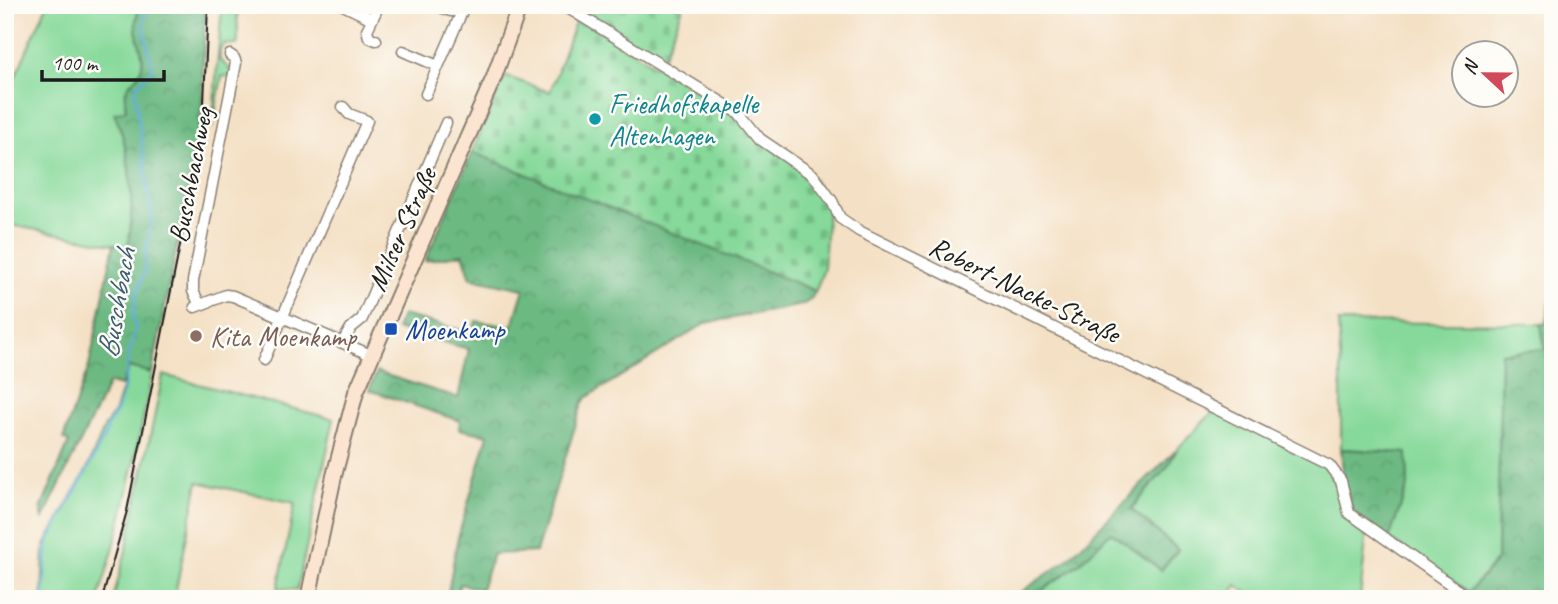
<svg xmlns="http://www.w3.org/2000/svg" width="1558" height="604" viewBox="0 0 1558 604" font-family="Caveat,sans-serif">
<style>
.grass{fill:#86d99a;stroke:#517a5b;stroke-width:2}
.forest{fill:url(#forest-crowns);stroke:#446a4f;stroke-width:2}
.cemetery{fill:url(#cemetery-stones);stroke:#517a5b;stroke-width:2}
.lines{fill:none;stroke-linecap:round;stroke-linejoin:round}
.stream{stroke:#60acd9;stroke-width:2.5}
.minor-casing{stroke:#887e70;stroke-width:13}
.secondary-casing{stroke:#887e70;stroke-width:18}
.minor{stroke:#fff;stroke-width:10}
.secondary{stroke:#fce5d0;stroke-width:14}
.tram{stroke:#1c1c1c;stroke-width:2}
.culture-dot{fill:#0f9aa8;stroke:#fdfcf7;stroke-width:2.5}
.transit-dot{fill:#1a4fb4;stroke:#fdfcf7;stroke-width:2.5}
.education-dot{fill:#8d6e63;stroke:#fdfcf7;stroke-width:2.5}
.labels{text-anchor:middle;stroke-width:5;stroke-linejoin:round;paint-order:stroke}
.culture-label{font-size:28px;fill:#0d838f;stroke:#fdfcf7;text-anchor:start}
.street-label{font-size:28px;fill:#1c1c1c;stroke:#fdfcf7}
.transit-label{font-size:28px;fill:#164399;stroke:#fdfcf7;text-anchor:start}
.education-label{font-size:28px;fill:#785e54;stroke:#fdfcf7;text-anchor:start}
.water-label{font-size:30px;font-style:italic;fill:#3b5d71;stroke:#fdfcf7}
</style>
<defs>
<pattern id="forest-crowns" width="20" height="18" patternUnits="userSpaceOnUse" patternTransform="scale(1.75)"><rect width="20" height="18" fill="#6cb982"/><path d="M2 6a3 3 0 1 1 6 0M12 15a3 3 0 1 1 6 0" fill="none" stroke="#5d9e70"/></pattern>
<pattern id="cemetery-stones" width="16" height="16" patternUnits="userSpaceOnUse" patternTransform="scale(1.75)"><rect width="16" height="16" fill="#86d99a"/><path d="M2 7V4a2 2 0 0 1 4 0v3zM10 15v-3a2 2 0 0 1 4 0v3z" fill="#73ba84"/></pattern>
</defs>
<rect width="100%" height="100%" fill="#fdfcf7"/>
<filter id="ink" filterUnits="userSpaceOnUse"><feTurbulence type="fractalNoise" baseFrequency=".0143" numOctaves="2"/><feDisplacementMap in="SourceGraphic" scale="14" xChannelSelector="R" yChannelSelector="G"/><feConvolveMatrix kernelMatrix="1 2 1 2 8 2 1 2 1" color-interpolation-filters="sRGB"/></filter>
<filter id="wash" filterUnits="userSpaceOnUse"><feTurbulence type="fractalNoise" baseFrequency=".00686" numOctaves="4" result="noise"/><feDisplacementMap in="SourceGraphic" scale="28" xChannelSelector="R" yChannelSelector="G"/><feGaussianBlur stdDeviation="1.57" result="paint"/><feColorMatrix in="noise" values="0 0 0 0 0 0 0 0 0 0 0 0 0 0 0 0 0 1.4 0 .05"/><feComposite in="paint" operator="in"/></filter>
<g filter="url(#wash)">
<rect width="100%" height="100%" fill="#f4e0c4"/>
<!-- grass -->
<path class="grass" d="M47 5H140C138 12 135 21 136 27 137 41 145 52 142 66 139 84 120 78 126 110L115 114C131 150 135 208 128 247L5 224V100Z
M222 5H237L238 40 237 45 225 44 220 50V60L231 70 229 77 222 76 212 128Z
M1338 322 1541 324 1546 349 1501 353 1497 560 1469 592 1389 539 1408 485 1364 450 1341 449V373Z
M129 367 152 373C137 449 123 525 98 599H42L44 547 87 469 105 426 114 413Z
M163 375 334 419 297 590 278 588 295 503 198 482 174 599H113L127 547Z
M1214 411 1328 467 1340 490 1342 507 1354 520 1367 530 1360 599H1255L1237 585 1227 599H1031L1081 562 1111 532 1161 570 1178 549 1131 509 1168 466 1177 449Z"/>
<!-- forest -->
<path class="forest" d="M140 5H205L202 104 198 138 152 373 129 367 121 386 109 383 43 519 41 509 69 442 63 439 89 366 114 244 128 247C135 208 131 149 114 113L126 110C121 77 139 84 142 66 145 52 136 41 136 27 135 20 138 12 140 5Z
M472 152 816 291 810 300 802 305 706 323 586 398 582 404 536 552 493 554 481 589 460 584 455 599H447L457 541 488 435 459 429 460 421 369 390 377 372 458 398 469 349 396 329 402 315 472 333 476 321 512 327 524 289 471 278 463 254 425 261Z
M1549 304 1553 305V599H1480L1469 592 1497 560 1501 353 1545 349 1541 324 1547 323Z
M1177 449 1168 466 1131 509 1178 550 1161 570 1111 532 1081 562 1031 599H1011L1066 561Z
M1341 449 1407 453 1408 485 1389 539 1353 512 1344 484Z"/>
<!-- cemetery -->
<path class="cemetery" d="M684 5 662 61 573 6V5Z
M577 17 739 117 812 178 828 202 824 268 816 291 472 152 505 76 550 92Z"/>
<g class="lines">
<!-- stream -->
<path class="stream" d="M43 599 48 542 88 469 107 431V426L115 414 124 389 129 354 136 327 133 318 136 296 145 270 147 243 152 219 135 93 136 87 153 70 143 24 147 5"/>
</g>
</g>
<g filter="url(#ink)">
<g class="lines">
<defs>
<path id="minor" d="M343 5 372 19
M437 5C447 10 454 15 462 6
M563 5 739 113 760 139 813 175 832 201 840 218 859 231 1329 465 1341 481 1349 513 1471 599
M376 40 369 37 367 30 379 5
M403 51 438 66
M426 94 461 14 459 10
M200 305 193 291V281L236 63 234 58 230 55
M195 307 226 295 233 296 371 355
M343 342 351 328 362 319 446 123
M264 360 367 121 349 114 343 107"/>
<path id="secondary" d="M308 599 334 476 356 392 494 77 520 5"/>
</defs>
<!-- minor casing -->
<use href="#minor" class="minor-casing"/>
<!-- secondary casing -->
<use href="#secondary" class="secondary-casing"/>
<!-- minor -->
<use href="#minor" class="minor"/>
<!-- secondary -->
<use href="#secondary" class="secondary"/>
<!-- tram -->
<path class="tram" d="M102 599 127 511 199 150 204 102 208 5"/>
</g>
</g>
<!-- markers -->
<circle class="culture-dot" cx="595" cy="119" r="7"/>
<rect class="transit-dot" x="384" y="322" width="14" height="14" rx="3.5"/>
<circle class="education-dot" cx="196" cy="336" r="7"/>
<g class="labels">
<!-- culture labels -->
<g class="culture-label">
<text x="609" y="113">Friedhofskapelle<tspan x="609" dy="32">Altenhagen</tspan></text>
</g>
<!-- street labels -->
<g class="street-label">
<text transform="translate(190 175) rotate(-79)" y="10">Buschbachweg</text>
<text transform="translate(401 229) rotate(-66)" y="10">Milser Straße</text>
<text transform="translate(1025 289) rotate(26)" y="10">Robert-Nacke-Straße</text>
</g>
<!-- transit labels -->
<g class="transit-label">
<text x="405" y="339">Moenkamp</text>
</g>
<!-- education labels -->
<g class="education-label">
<text x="210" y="346">Kita Moenkamp</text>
</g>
<!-- water labels -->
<g class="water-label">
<text transform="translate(116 303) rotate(-80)" y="10">Buschbach</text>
</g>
</g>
<!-- margin -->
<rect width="1558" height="604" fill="none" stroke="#fdfcf7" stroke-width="28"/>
<!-- north arrow -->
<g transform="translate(1485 74) rotate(292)"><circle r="33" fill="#fdfcf7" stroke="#a3a29f" stroke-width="2"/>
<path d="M0-5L12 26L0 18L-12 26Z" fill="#d1495b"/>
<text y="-10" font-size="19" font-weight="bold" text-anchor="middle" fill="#1c1c1c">N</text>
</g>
<!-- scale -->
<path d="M42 70v10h122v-10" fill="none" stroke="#1c1c1c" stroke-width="3.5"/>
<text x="52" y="70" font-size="21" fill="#1c1c1c" stroke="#fdfcf7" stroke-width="5" paint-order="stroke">100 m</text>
</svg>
